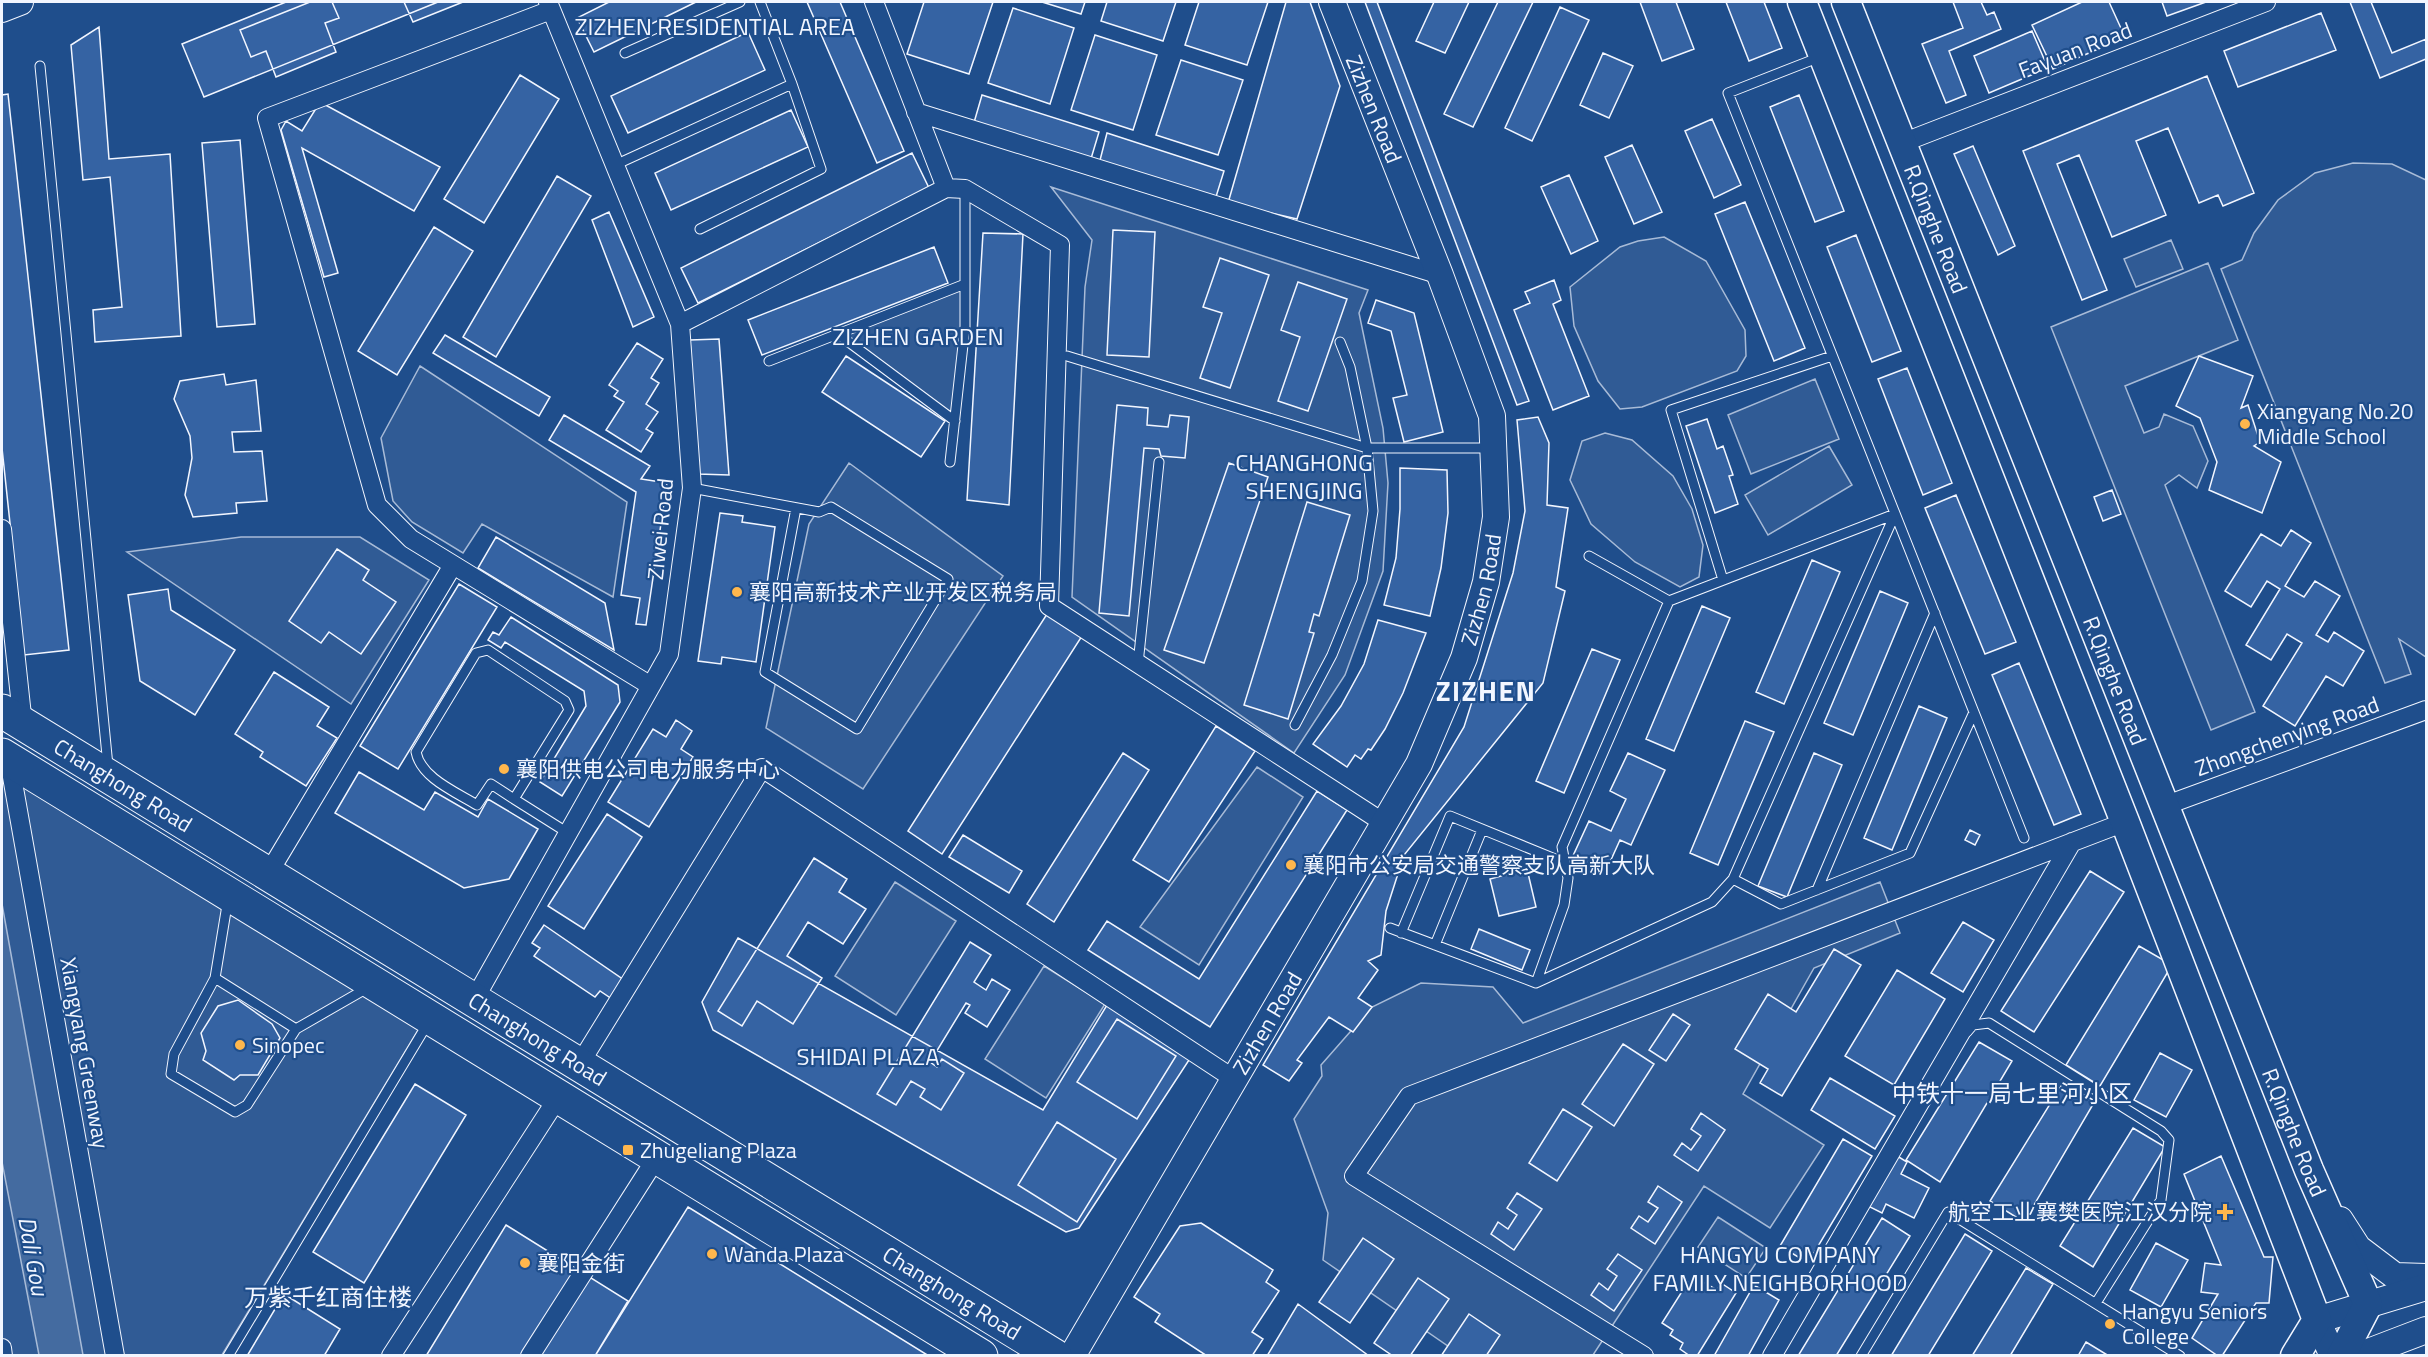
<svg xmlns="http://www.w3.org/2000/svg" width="2428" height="1357" viewBox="0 0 2428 1357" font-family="'Titillium Web','Noto Sans SC',sans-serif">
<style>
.built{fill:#305b95;stroke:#a8bbd7;stroke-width:1.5}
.water{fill:#446ba0;stroke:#a8bbd7;stroke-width:1.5}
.building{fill:#3563a3;stroke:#f2f6ff;stroke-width:1.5}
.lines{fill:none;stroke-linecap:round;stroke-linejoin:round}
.lane-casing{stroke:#f2f6ff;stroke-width:11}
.street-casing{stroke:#f2f6ff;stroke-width:20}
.secondary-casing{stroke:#f2f6ff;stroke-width:28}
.primary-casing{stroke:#f2f6ff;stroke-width:31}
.highway-casing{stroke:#f2f6ff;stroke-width:35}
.lane{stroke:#1f4e8c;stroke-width:9}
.street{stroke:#1f4e8c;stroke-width:18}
.secondary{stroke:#1f4e8c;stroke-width:26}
.primary{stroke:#1f4e8c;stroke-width:28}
.highway{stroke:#1f4e8c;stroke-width:33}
.poi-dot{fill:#ffb74d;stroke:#1f4e8c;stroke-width:2}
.labels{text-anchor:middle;stroke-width:4.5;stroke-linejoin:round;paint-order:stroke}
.street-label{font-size:22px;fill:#f2f6ff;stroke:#1f4e8c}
.poi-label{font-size:22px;fill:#f2f6ff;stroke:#1f4e8c;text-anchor:start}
.neighbourhood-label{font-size:24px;fill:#f2f6ff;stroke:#1f4e8c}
.water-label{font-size:24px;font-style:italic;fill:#f2f6ff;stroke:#1f4e8c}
.district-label{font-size:28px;font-weight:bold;letter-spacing:1.5px;fill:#f2f6ff;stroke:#1f4e8c}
</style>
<rect width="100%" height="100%" fill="#1f4e8c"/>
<!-- built -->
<path class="built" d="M2353 163 2392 164 2426 180V657L2399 639 2411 674 2385 683 2221 269 2242 260 2254 233 2278 200 2315 173Z
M1051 187 1368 290 1359 313 1383 428 1388 483 1383 571 1345 675 1294 753 1072 597 1085 287 1092 240Z
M1664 237 1706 261 1745 330 1746 356 1737 371 1642 407 1620 409 1598 381 1574 326 1570 287 1620 247 1638 241Z
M2171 240 2183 269 2136 287 2124 259Z
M2208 263 2238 340 2125 386 2144 433 2159 427 2164 414 2193 426 2208 461 2197 488 2179 475 2165 485 2255 712 2211 730 2051 327Z
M965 284 955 421 838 334Z
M420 366 627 502 613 597 482 524 463 553 412 522 393 501 381 438Z
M1815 379 1839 439 1751 474 1728 415Z
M1605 433 1632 440 1673 476 1692 509 1703 545 1699 577 1680 587 1635 562 1591 524 1570 480 1582 441Z
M1829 446 1852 485 1768 535 1745 495Z
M849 463 1003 576 863 789 766 728 809 524Z
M241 537H360L429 580 351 704 127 552Z
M2 755 423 1022 222 1355H2Z
M1257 767 1303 797 1199 965 1140 927Z
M895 882 956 921 896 1015 835 976Z
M1880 882 1900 933 1814 968 1743 1094 1824 1145 1770 1228 1704 1186 1593 1355H1461L1323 1260 1328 1213 1294 1119 1322 1076 1321 1065 1372 1007 1421 983 1493 987 1523 1023Z
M1044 966 1105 1004 1046 1098 985 1059Z
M1718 1217 1766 1248 1746 1278 1698 1247Z"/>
<!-- water -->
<path class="water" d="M2 904 83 1355H39L2 1162Z"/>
<!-- building -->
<path class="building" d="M286 2H438L204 97 182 44Z
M310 2H332L339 18 325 23 336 52 276 77 266 51 251 57 240 30Z
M404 2H463L413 22Z
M609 2H696L594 52 577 18Z
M807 2H840L904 151 877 163Z
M924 2H993L969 74 907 54Z
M1042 2H1085L1081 14Z
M1107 2H1176L1163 41 1101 21Z
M1199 2H1268L1247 65 1185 45Z
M1286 2H1310L1340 86 1297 219 1228 203Z
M1365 2H1377L1529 401 1517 405Z
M1434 2H1469L1445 53 1416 41Z
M1498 2H1533L1473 127 1444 114Z
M1640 2H1676L1694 49 1662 61Z
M1726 2H1764L1782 48 1749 61Z
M1953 2H1981L1987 15 1994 12 2001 29 1949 51 1966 95 1946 103 1922 44 1963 28Z
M2082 2H2109L2125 37 2053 69 2032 25Z
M2162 2H2206L2167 16Z
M2350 2H2371L2392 53 2426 39V59L2380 78Z
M1560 7 1589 20 1532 141 1505 128Z
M1013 8 1074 28 1050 104 988 83Z
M2321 13 2336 50 2238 87 2224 51Z
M99 27 109 159 170 154 181 336 95 342 93 310 122 307 110 177 83 180 71 45Z
M2032 31 2048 68 1989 93 1974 56Z
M748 32 765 70 628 133 611 96Z
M1095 35 1157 55 1133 130 1071 110Z
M1603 53 1633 66 1609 118 1580 105Z
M1181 60 1243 80 1218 155 1156 135Z
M520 75 559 99 484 223 444 199Z
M2207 76 2254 193 2223 206 2218 195 2199 203 2168 128 2136 141 2166 215 2112 237 2079 155 2057 164 2107 290 2082 300 2023 151Z
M8 94 69 650 24 655 2 448V95Z
M982 95 1099 132 1090 162 973 126Z
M1799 95 1844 211 1815 222 1770 107Z
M320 102 440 167 414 211 302 148 338 273 324 277 281 130 286 121 302 131Z
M791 110 808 147 671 210 655 173Z
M1712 119 1741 185 1714 198 1685 131Z
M1107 133 1224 171 1215 200 1099 164Z
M240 140 255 324 217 327 202 143Z
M1632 145 1662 212 1634 224 1605 157Z
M1973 146 2015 246 1998 255 1954 154Z
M912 153 929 188 698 303 681 268Z
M1569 175 1598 241 1571 254 1541 187Z
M557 176 591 196 496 357 463 337Z
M1745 202 1805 348 1774 361 1715 214Z
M609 212 654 317 633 327 592 220Z
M434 227 473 251 397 375 358 351Z
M1113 230 1155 232 1149 357 1107 355Z
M983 233 1023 234 1009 505 967 500Z
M1856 235 1901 351 1872 362 1827 247Z
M934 247 948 283 762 355 748 320Z
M1220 258 1269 275 1230 388 1200 378 1222 313 1203 307Z
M1554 280 1561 300 1553 304 1589 396 1553 410 1514 310 1530 303 1525 292Z
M1298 282 1347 299 1308 411 1278 401 1300 337 1281 330Z
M1376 300 1414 313 1443 432 1404 442 1393 398 1407 395 1391 331 1368 323Z
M445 335 550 397 539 416 433 353Z
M719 339 729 475 698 474 690 340Z
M637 343 663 359 651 378 659 383 646 404 658 412 646 429 653 433 641 452 606 430 624 402 614 396 618 391 609 385Z
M846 356 945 421 921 457 822 392Z
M2199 356 2253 376 2241 408 2248 405 2260 442 2254 446 2281 462 2262 513 2209 490 2217 462 2200 418 2176 406Z
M1907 368 1952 483 1923 495 1878 379Z
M224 374 226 385 256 380 261 431 232 432 234 452 262 451 267 501 236 503 237 513 193 517 185 495 192 458 190 436 174 399 180 381Z
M1117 405 1148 408 1147 425 1168 427 1170 415 1189 417 1185 458 1161 456 1159 449 1144 448 1129 616 1099 613Z
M564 415 650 466 641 479 667 483 646 625 636 624 640 598 621 595 636 492 549 440Z
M1538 417 1549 443 1547 505 1568 508 1556 587 1565 591 1543 683 1404 855 1386 911 1381 955 1368 961 1378 970 1358 998 1372 1007 1353 1032 1329 1017 1297 1060 1302 1063 1289 1081 1263 1065 1464 727 1513 573 1525 511 1517 420Z
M1707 419 1717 449 1723 446 1733 475 1729 476 1738 504 1715 513 1686 426Z
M1229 463 1268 477 1204 663 1164 650Z
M1400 468 1447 470 1448 513 1441 568 1430 616 1384 605 1396 558 1400 509Z
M2112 490 2121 514 2103 521 2094 497Z
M1956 495 2016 642 1985 654 1925 508Z
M1307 502 1350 515 1319 616 1314 614 1309 632 1314 633 1288 719 1244 705Z
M720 513 743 516 742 522 775 527 756 662 722 657 721 664 698 661Z
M2291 530 2311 543 2285 586 2304 597 2315 581 2340 596 2316 635 2328 642 2334 632 2364 651 2343 686 2326 676 2295 726 2263 706 2302 643 2287 634 2271 660 2246 645 2280 589 2267 581 2251 607 2225 591 2261 534 2281 546Z
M496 537 605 603 614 650 478 568Z
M337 549 369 570 363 580 396 602 361 654 329 632 321 643 289 621Z
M1812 560 1840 572 1784 704 1756 692Z
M459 584 497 607 398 769 360 746Z
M168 589 171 610 235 650 195 715 140 681 128 595Z
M1880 591 1908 603 1853 735 1824 723Z
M1702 606 1730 618 1674 751 1646 739Z
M1047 614 1082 636 942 854 908 831Z
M511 617 618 685 620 702 562 796 540 782 586 706 584 691 505 642 501 648 488 640 493 632 499 635Z
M1378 620 1426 633 1403 693 1385 729 1371 750 1368 749 1361 759 1355 755 1347 767 1313 744 1341 706 1364 664Z
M1592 649 1620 660 1564 793 1536 781Z
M2019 663 2081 814 2054 825 1992 675Z
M274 672 329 707 317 726 337 738 306 786 260 757 263 752 235 734Z
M1919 706 1947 718 1892 850 1864 838Z
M676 720 692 731 681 749 693 757 649 827 608 802 653 729 666 737Z
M1745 721 1774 732 1718 865 1690 853Z
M1216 726 1255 751 1169 882 1133 860Z
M1123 753 1149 770 1054 922 1027 904Z
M1628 753 1665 770 1631 845 1620 840 1605 873 1572 858 1589 821 1611 831 1626 799 1610 791Z
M1814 753 1842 765 1787 897 1758 886Z
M359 772 424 810 435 792 478 817 488 799 538 829 509 879 464 888 335 813Z
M1317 791 1347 810 1210 1027 1088 950 1107 921 1199 979Z
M607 814 642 837 584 929 548 906Z
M1970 830 1980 835 1975 845 1965 840Z
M963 835 1022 871 1009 893 949 857Z
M814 858 847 879 839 892 866 909 843 944 808 922 787 956 822 978 793 1024 757 1001 742 1026 718 1011Z
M1527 869 1536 907 1499 916 1490 879Z
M2090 871 2124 892 2034 1032 2001 1011Z
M1963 922 1994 940 1963 992 1931 973Z
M544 925 624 980 612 999 600 991 595 997 534 956 540 948 532 943Z
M1479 929 1530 950 1522 970 1471 949Z
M738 938 1043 1110 1107 1005 1191 1057 1079 1228 1066 1232 713 1030 702 1002Z
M970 942 991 955 974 982 986 990 992 979 1010 990 987 1027 965 1013 970 1005 966 1003 930 1062 937 1067 942 1059 964 1073 941 1110 920 1097 925 1089 911 1081 896 1105 877 1094Z
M2139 946 2172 965 2100 1086 2066 1065Z
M1834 949 1861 965 1782 1096 1760 1083 1768 1069 1735 1049 1768 994 1796 1012Z
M1897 970 1945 999 1894 1085 1845 1056Z
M238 1000 272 1024 280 1038 258 1075H240L234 1080 203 1060 206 1051 201 1033 218 1006Z
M1673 1014 1690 1025 1666 1061 1649 1050Z
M1117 1019 1176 1056 1137 1119 1077 1082Z
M1979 1042 2012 1061 1940 1182 1906 1160Z
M1623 1044 1654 1064 1614 1126 1582 1104Z
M2160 1053 2192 1070 2166 1117 2134 1100Z
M1830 1078 1895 1116 1875 1149 1811 1110Z
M2063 1083 2095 1101 2024 1222 1990 1201Z
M415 1084 466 1115 364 1283 313 1252Z
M1563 1109 1592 1127 1557 1181 1529 1163Z
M1701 1113 1725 1130 1698 1171 1674 1155 1682 1143 1691 1150 1701 1136 1691 1129Z
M1057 1122 1116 1159 1077 1222 1018 1185Z
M2133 1128 2165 1147 2093 1267 2060 1246Z
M1843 1139 1872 1156 1808 1263 1780 1246Z
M1894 1154 1907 1162 1901 1174 1929 1188 1914 1218 1886 1204 1882 1213 1868 1206Z
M2221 1156 2264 1257H2273L2269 1303H2256L2222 1356H2218L2192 1338 2218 1294 2201 1292 2205 1263 2221 1265 2184 1174Z
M1658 1186 1682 1202 1655 1244 1631 1228 1639 1216 1648 1222 1658 1208 1648 1202Z
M1517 1193 1542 1209 1514 1250 1491 1234 1498 1222 1508 1229 1517 1215 1507 1208Z
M688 1207 929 1356H595Z
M1882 1218 1910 1236 1836 1356H1798Z
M1201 1223 1273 1270 1266 1282 1279 1291 1252 1332 1263 1339 1252 1356H1207L1155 1322 1160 1314 1134 1297 1180 1226Z
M506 1225 628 1301 595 1356H426Z
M1965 1234 1992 1251 1928 1356H1891Z
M1363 1238 1394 1259 1350 1323 1319 1302Z
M2156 1243 2188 1260 2161 1307 2130 1290Z
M1618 1254 1642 1270 1614 1311 1591 1295 1599 1283 1608 1290 1617 1276 1607 1269Z
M2026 1268 2053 1284 2010 1356H1972Z
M1418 1278 1449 1299 1410 1356H1393L1374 1343Z
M1688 1282 1699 1289 1703 1282 1717 1290 1721 1283 1736 1293 1697 1356H1690L1680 1349 1683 1343 1670 1335 1673 1330 1662 1323Z
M1754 1285 1779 1300 1748 1356H1714Z
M284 1294 340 1329 324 1356H247Z
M1298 1304 1369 1356H1267Z
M1469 1314 1500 1335 1486 1356H1441Z
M2086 1342 2109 1356H2078Z"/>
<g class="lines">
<defs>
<path id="lane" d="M625 53 740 2
M1820 57 1728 93 2024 838
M40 66 108 766
M615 165 792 84 760 2
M700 229 821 169 792 84
M838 334 955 421
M1067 356 1367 448H1491
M769 361 965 284
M950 462 965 327V189
M692 488 819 512 831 507 948 579 857 729 765 672 796 508
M1895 514 1669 601 1562 847 1568 878 1564 905 1536 983 1712 902 1733 879 1781 904 1910 853 1974 712
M1589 556 1669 601
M1723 580 1671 410 1832 356
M1138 664 1159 462
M1295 725 1332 655 1362 581 1373 511 1367 448 1350 367 1340 342
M514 799 491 784 477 805C456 792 421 778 416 752L476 653 488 650 565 701 569 710 514 799 568 833
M1733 879 1895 514
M1817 890 1935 613
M228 899 215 978 296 1029 369 987
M1390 928 1536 983
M1401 933 1450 816 1565 863
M1435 945 1482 830
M215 978 174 1054 171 1074 235 1112 247 1105 296 1029
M1967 1032 1973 1025 1989 1023 2161 1131 2169 1140 2161 1200 2096 1303
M228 1356 428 1023
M1861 1356 1948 1212 2180 1356"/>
<path id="street" d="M874 2 946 188
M551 10 267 118 377 505 411 539 651 686
M916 112 1440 275
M1902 143 2266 2
M680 324 946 188 965 189 1060 245 1049 606 1384 823
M2 529 23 725
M9 760 115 1356
M2164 806 2426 710
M268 874 453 565
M474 1000 669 654 692 488 680 324 548 2
M579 1065 762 768 1234 1079
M2 1348 3 1356
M391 1356 559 1096
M530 1356 657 1157
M1644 1356 1354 1176 1409 1096 2125 822
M1772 1356 2072 842"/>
<g id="secondary">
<path d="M2 9 20 2"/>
<path d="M2340 1220 2358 1248 2395 1276 2426 1277"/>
<path id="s1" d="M1072 1356 1419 764 1464 658 1486 582 1496 517 1492 416 1440 275 1332 2"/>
<path d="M2333 1356 2317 1320 2426 1287"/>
<path d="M2358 1356 2426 1330"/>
</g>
<g id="primary">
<path d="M1802 2 2125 822 2317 1320 2295 1356"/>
<path id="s2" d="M1846 2 2309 1170 2368 1304 2341 1356"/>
</g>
<g id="highway">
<path id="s3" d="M2 711 1055 1356"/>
<path d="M2 755 981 1356"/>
</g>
</defs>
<!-- lane casing -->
<use href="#lane" class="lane-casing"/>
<!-- street casing -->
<use href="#street" class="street-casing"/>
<!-- secondary casing -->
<use href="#secondary" class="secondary-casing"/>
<!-- primary casing -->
<use href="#primary" class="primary-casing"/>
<!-- highway casing -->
<use href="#highway" class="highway-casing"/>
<!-- lane -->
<use href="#lane" class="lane"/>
<!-- street -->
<use href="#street" class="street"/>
<!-- secondary -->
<use href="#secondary" class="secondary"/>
<!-- primary -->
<use href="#primary" class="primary"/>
<!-- highway -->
<use href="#highway" class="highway"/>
</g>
<!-- markers -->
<g class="poi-dot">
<circle cx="2245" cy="424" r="6"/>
<circle cx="737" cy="592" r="6"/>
<circle cx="504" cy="769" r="6"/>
<circle cx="1291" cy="865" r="6"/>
<circle cx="240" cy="1045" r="6"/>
<rect x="622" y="1144" width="12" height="12" rx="3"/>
<path d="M2222 1203h6v6h6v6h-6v6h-6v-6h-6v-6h6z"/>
<circle cx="712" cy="1254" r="6"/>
<circle cx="525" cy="1263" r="6"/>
<circle cx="2110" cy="1324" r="6"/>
</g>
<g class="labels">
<!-- street labels -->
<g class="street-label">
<text transform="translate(2075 50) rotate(-21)" y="8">Fayuan Road</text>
<text transform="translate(1374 109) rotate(68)" y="8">Zizhen Road</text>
<text dy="8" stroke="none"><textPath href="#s2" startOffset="244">R.Qinghe Road</textPath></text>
<text transform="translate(660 529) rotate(-84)" y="8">Ziwei Road</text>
<text dy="8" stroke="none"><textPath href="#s1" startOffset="872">Zizhen Road</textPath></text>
<text dy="8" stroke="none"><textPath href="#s2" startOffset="730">R.Qinghe Road</textPath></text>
<text transform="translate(2287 736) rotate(-20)" y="8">Zhongchenying Road</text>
<text dy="8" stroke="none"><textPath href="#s3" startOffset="142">Changhong Road</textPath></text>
<text dy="8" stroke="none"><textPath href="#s1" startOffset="386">Zizhen Road</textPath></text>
<text dy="8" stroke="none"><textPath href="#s3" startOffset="628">Changhong Road</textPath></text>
<text transform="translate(85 1053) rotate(80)" y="8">Xiangyang Greenway</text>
<text dy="8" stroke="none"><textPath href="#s2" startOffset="1216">R.Qinghe Road</textPath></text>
<text dy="8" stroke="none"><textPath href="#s3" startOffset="1114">Changhong Road</textPath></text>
</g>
<!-- poi labels -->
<g class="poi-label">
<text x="2257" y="419">Xiangyang No.20<tspan x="2257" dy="25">Middle School</tspan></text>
<text x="749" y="600">襄阳高新技术产业开发区税务局</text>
<text x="516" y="777">襄阳供电公司电力服务中心</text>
<text x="1303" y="873">襄阳市公安局交通警察支队高新大队</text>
<text x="252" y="1053">Sinopec</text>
<text x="640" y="1158">Zhugeliang Plaza</text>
<text x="2212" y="1220" text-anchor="end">航空工业襄樊医院江汉分院</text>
<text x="724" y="1262">Wanda Plaza</text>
<text x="537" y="1271">襄阳金街</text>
<text x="2122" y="1319">Hangyu Seniors<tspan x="2122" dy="25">College</tspan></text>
</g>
<!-- neighbourhood labels -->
<g class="neighbourhood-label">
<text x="715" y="35">ZIZHEN RESIDENTIAL AREA</text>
<text x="918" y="345">ZIZHEN GARDEN</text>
<text x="1304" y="471">CHANGHONG<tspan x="1304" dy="28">SHENGJING</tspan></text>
<text x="868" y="1065">SHIDAI PLAZA</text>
<text x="2012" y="1102">中铁十一局七里河小区</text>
<text x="1780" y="1263">HANGYU COMPANY<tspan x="1780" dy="28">FAMILY NEIGHBORHOOD</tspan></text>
<text x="328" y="1306">万紫千红商住楼</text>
</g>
<!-- water labels -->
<g class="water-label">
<text transform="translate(33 1256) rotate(80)" y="8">Dali Gou</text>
</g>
<!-- district labels -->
<g class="district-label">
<text x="1486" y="701">ZIZHEN</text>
</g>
</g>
<!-- border -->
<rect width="2428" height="1357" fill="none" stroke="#f2f6ff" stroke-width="6"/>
</svg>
